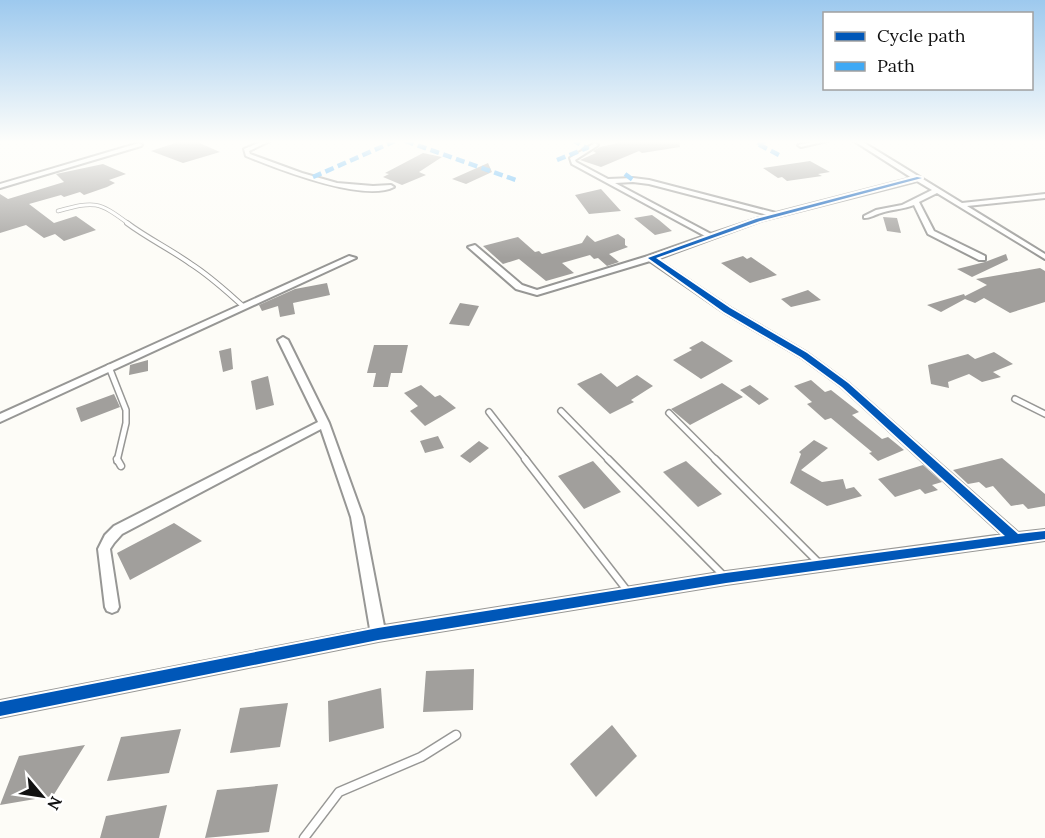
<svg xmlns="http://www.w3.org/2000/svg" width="1045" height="838" viewBox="0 0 1045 838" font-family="Lora,serif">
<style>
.building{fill:#a19f9c}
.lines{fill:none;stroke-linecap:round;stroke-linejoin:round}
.service-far4-casing{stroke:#979795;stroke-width:4.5}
.service-far3-casing{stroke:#979795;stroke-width:6}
.service-far2-casing{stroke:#979795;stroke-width:8}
.service-far1-casing{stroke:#979795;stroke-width:9}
.service-casing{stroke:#979795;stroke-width:11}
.minor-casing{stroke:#979795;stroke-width:4}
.service-far4{stroke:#fffffe;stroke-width:3}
.service-far3{stroke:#fffffe;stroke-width:4}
.service-far2{stroke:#fffffe;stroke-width:5}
.service-far1{stroke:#fffffe;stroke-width:6}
.service{stroke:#fffffe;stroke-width:8}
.minor{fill:#fffffe;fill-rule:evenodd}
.quiet{stroke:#3fa9f5;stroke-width:4.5;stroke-dasharray:9 4.5;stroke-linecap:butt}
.cycleway-casing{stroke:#fff;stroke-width:4}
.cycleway{fill:#0057b8;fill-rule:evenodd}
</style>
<rect width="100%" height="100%" fill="#fdfcf7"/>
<!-- building -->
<path class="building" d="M181 141H195L220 152 183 163 151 151Z
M626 141H679L680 147 642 153 639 151 601 167 580 160 596 153 593 151 600 147Z
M423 153 442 157 419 172 426 175 402 185 383 177 389 174 385 173Z
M810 161 830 172 818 174 822 176 787 181 782 177 778 178 763 168Z
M488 163 492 172 466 184 452 179Z
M103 164 126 174 109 180 115 183 107 187 84 195 80 192 64 197 61 195 29 204 54 223 76 216 96 230 64 241 55 234 44 238 26 225 0 233V194L8 199 64 182 56 174Z
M601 189 621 211 589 214 575 195Z
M652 215 659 220 672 231 655 235 634 218Z
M883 217 897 218 901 233 887 231Z
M618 234 625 239V245L628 247 609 254 619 262 607 266 598 258 594 259 590 255 562 263 574 273 546 281 519 259 503 264 483 246 518 237 535 252 539 251 542 254 582 243 587 235 595 242Z
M1006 254 1008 260 972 277 957 269 985 262Z
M743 256 747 259 751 257 777 275 750 283 721 263Z
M1040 268 1045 271V302L1010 313 984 298 975 303 965 299 941 312 927 305 964 294 965 296 987 285 976 279Z
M327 283 330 295 293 303 295 314 280 317 278 306 262 311 259 305 295 289Z
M808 290 821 300 791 307 781 299Z
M460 303 479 306 469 326 449 324Z
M702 341 733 361 701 379 673 360 692 350 689 348Z
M374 345H408L402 373H391L388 387H373L376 373H367Z
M231 348 233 369 223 372 219 351Z
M994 352 1013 364 993 372 1001 377 982 382 969 374 948 382 949 388 931 384 928 365 968 354 975 359Z
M148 360V371L129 375 130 365Z
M601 373 617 387 637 375 653 386 631 400 634 402 610 414 577 384Z
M268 376 274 405 256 410 251 381Z
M811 380 825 392 831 390 859 412 852 415 882 439 888 437 904 450 878 461 869 453 872 452 831 418 825 420 807 404 812 402 794 386Z
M722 383 743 397 690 425 671 409Z
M421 385 435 397 440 395 456 408 425 426 410 411 418 406 404 393Z
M750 385 769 399 759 405 740 390Z
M114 394 120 407 81 422 76 408Z
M438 436 444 448 425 453 420 441Z
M814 440 828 448 801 470 822 482 843 479 846 489 854 487 862 496 827 506 790 483 801 454 799 452Z
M479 441 489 448 470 463 460 456Z
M1002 458 1045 494V506L1028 509 1023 504 1011 506 993 486 986 488 979 482 968 484 953 470Z
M593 461 621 492 584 509 558 476Z
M686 461 722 494 698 507 663 472Z
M923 465 942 482 932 485 938 490 925 494 920 489 895 497 878 479Z
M174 523 202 541 130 580 117 553Z
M474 669 473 710 423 712 426 671Z
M381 688 384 728 329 742 328 701Z
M288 703 280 747 230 753 240 708Z
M612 725 637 756 596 797 570 764Z
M181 729 169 773 107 781 121 737Z
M85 745 53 796 0 805 19 756Z
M278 784 269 832 205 838 217 790Z
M167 805 159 838H100L106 816Z"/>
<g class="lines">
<defs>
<path id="service-far4" d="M58 211C95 201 98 201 129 224"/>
<path id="service-far3" d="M127 223C147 238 170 249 191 264 210 276 226 291 243 306"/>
<path id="service-far2" d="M109 367 126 410V423L117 461
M1015 399 1045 414
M561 411 610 461
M489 412 527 461
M669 413 717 461"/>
<path id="service-far1" d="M117 459 121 466
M525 459 629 593
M608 459 725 577
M715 459 821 565"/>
<path id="service" d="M304 838 339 792 421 757 456 735"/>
<path id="minor" d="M263 141H270L249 151 250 154 302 173 337 183 373 186 391 185 394 187C363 203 278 169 246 156L244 149Z
M816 141H827L801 147 798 145Z
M854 141H861L962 203 1045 194V198L967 206 1045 254V259L937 193 919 202 934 231 985 256V260H979L928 234 914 205C902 210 890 209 878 214 872 216 870 218 864 218V216L876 210 902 205 932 190 917 181 760 221 657 259 730 308 807 353 848 383 1018 533 1045 530V540L726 584 378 641 0 717V701L370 629 351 517 321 429 122 534 114 543 110 549 119 607 117 611 112 613 107 611 105 607 98 549 105 535 114 526 318 422 278 340 283 337 288 340 329 423 363 517 384 626 726 572 1003 535 842 387 801 357 724 312 650 261 537 295 516 289 468 247 475 245 522 285 537 290 648 256 705 236 572 164 570 158 595 143 598 145 597 146 575 160 576 162 608 179 633 178 649 180 776 213 912 178ZM633 182 649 184 768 215 711 234 615 183Z
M139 143 142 145 141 146 0 188V184Z
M349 256 356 258 0 422V414Z"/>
</defs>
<!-- service-far4 casing -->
<use href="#service-far4" class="service-far4-casing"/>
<!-- service-far3 casing -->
<use href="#service-far3" class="service-far3-casing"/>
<!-- service-far2 casing -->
<use href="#service-far2" class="service-far2-casing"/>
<!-- service-far1 casing -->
<use href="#service-far1" class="service-far1-casing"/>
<!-- service casing -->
<use href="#service" class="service-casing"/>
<!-- minor casing -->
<use href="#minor" class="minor-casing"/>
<!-- service-far4 -->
<use href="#service-far4" class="service-far4"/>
<!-- service-far3 -->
<use href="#service-far3" class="service-far3"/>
<!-- service-far2 -->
<use href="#service-far2" class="service-far2"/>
<!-- service-far1 -->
<use href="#service-far1" class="service-far1"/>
<!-- service -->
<use href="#service" class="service"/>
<!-- minor -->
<use href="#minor" class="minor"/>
<!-- quiet -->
<path class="quiet" d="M405 141 516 180
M766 141 756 143 779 155
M557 160 587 148 574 141
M625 174 633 180
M313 177 395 141"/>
<defs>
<path id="cycleway" d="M917 177 922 178 760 221 656 258 730 308 807 353 848 383 1018 534 1045 531V539L726 583 378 640 0 716V702L378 628 726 573 1005 536 842 387 801 357 724 312 648 258 756 219Z"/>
</defs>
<!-- cycleway casing -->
<use href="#cycleway" class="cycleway-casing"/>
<!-- cycleway -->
<use href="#cycleway" class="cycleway"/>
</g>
<!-- sky -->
<linearGradient id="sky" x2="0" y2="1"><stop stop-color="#9dc9ee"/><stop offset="0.55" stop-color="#fefefb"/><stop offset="1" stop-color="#fefefb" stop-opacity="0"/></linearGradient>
<rect width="1045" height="258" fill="url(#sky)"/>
<!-- legend -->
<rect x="823" y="12" width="210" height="78" fill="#ffffff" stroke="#a0a0a0" stroke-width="1.5"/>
<rect x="835" y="32" width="30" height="9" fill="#0057b8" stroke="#a0a0a0" stroke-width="1.5"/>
<text x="877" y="42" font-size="18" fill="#111111">Cycle path</text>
<rect x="835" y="62" width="30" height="9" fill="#3fa9f5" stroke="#a0a0a0" stroke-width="1.5"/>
<text x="877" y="72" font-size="18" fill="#111111">Path</text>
<!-- north arrow -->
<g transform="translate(42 796) rotate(119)" stroke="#ffffff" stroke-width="4.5" paint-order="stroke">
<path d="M0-4.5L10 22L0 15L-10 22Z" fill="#111111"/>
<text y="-9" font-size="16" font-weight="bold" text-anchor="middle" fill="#111111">N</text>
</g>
</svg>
